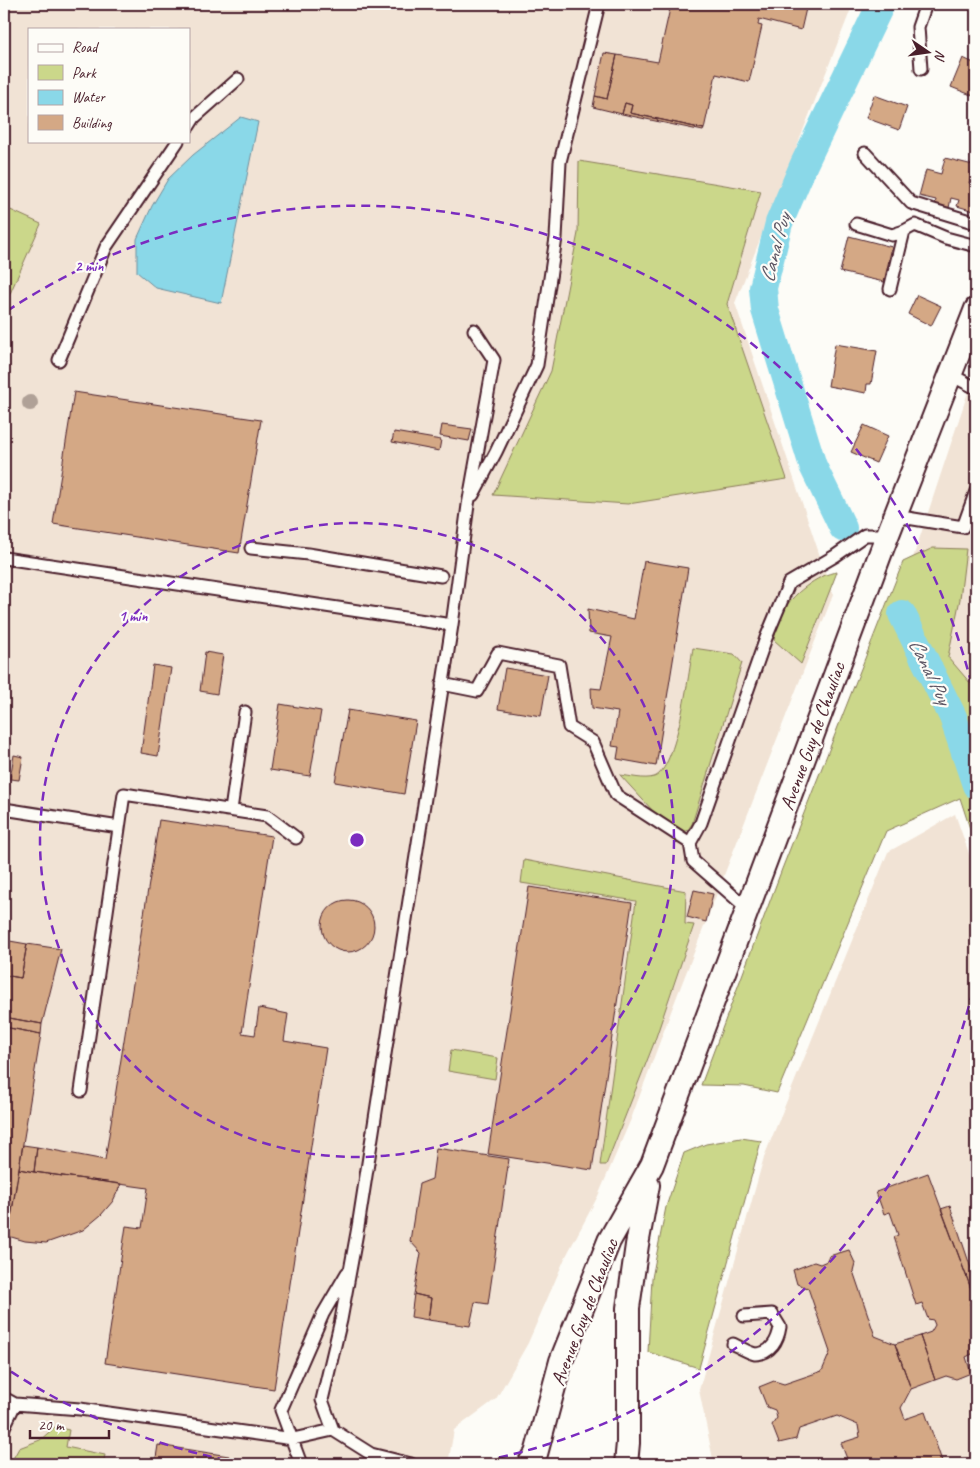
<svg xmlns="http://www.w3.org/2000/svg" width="980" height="1468" viewBox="0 0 980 1468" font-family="Caveat,sans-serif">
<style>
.built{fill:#f1e3d5;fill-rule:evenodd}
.green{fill:#cbd78a;stroke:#8a7b5a}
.water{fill:#8ad8e8;stroke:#708e9c}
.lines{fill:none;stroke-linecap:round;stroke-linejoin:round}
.canal{stroke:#8ad8e8;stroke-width:28}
.building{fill:#d4a885;stroke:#4a1f2b}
.lane-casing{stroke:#4a1f2b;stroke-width:15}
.street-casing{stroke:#4a1f2b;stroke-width:26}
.lane{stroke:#fdfcf7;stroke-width:11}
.street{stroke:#fdfcf7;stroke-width:22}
.tree{fill:#b0a197}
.ring{fill:none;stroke:#7b2cbf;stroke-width:2.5;stroke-dasharray:9 6}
.labels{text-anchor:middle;stroke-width:4.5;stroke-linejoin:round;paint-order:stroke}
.street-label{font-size:20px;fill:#4a1f2b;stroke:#fdfcf7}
.water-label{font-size:21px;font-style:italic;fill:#5d5664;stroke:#fdfcf7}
.centre{fill:#7b2cbf;stroke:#fdfcf7;stroke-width:2.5}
.ring-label{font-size:15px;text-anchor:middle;font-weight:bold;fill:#7b2cbf;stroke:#fdfcf7;stroke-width:4.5;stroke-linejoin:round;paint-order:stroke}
</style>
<rect width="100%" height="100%" fill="#fdfcf7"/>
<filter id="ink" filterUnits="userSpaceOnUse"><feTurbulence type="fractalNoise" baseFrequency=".02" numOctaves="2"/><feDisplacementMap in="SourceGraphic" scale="10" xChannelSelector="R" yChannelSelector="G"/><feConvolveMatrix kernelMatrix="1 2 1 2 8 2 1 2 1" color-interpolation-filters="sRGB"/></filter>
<g filter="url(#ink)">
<!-- built -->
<path class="built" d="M4 4H853L735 303 833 595 672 1009 631 1119 598 1196 565 1258 528 1343 496 1399 454 1430 448 1464H4ZM29 29H189V141H29Z
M976 368V708L901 594Z
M955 814 976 873V1464H714L699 1390 764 1157 888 852Z"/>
<!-- green -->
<path class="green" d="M579 161 761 191 727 304 787 479 628 504 493 495 551 371 578 233Z
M4 207 41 224 4 307Z
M933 548 966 549 960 599 948 657 971 684 976 687V847L960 798 886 831 777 1093 744 1086 701 1085 782 869 903 562Z
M837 572 801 664 774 640C776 631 778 622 782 613 790 596 818 574 837 572Z
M693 648 734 654 742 663 692 824 687 831 680 833 665 824 620 775C630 776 644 780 654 777 677 770 689 671 693 648Z
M524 860 686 891 685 924 694 925 654 1043 606 1165H600L636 901 521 883Z
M451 1050 498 1058 495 1079 448 1071Z
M741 1138 761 1141 699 1368 648 1352 652 1278 666 1207 684 1153 706 1144Z
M55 1427 69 1430 66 1447 105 1455 103 1464H10L19 1448 40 1440Z"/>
<!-- water -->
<path class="water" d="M241 117 258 122 221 303 156 288 137 272V239L152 206 168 179 193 155Z"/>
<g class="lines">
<!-- canal -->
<path class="canal" d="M843 528 813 466 765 310 763 288 779 223 804 164 881 4
M902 614 953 717 976 785"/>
</g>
<!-- building -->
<path class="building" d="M671 4 684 8 685 4H807L801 30 759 19 758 25 762 26 749 82 716 74 704 129 630 113 632 105 625 103 622 114 593 107 595 96 607 99 617 55 658 62Z
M604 53 617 55 607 99 595 96Z
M963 58 976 64V97L951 87Z
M874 95 907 107 899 130 866 118Z
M625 103 632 105 630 113 704 129 703 131 622 114Z
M945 158 973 165 969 183 976 185V203L974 211 957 206 959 200 951 198 949 208 935 204 936 200 919 196 926 170 941 174Z
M849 236 892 247 884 282 840 272Z
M917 295 941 306 931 326 908 314Z
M835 344 877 351 871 384H867L866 393 828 386Z
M74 392 261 420 239 553 53 524Z
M442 425 472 429 469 441 440 436Z
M864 425 888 436 876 463 851 452Z
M394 432 441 440 439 451 392 442Z
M644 561 688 568 656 766 617 759 619 747 612 746 618 712 592 708 591 688 601 689 612 637 589 633 588 609 634 619Z
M205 652 223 655 217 694 200 691Z
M153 665 171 668 158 756 141 753Z
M505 668 548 675 541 716 498 709Z
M280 704 321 711 310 776 270 770Z
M348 710 416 721 404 794 335 782Z
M14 755 23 757 19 780 10 779Z
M159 820 272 836 242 1033 255 1035 259 1008 288 1014 284 1041 326 1048 274 1389 105 1363 126 1226 142 1228 148 1188 34 1172 37 1147 105 1160Z
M529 887 632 903 592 1170 488 1154Z
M694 890 713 894 706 922 687 917Z
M322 926a26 26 0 1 1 52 0a26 26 0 1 1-52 0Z
M4 940 27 944 21 978 4 975Z
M27 944 61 949 42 1024 4 1017V975L21 978Z
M4 1017 42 1024 41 1034 4 1027Z
M4 1027 41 1034 4 1259Z
M23 1145 37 1147 34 1172 19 1169Z
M436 1148 509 1159 488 1304 475 1302 470 1326 428 1320 431 1298 414 1294 421 1253 410 1241 419 1184 432 1179Z
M19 1169 34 1172 121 1184 113 1201 101 1215 83 1230 46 1243 25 1241 8 1236Z
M928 1173 973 1294 970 1304 976 1321V1326L974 1330 976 1331V1356L974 1353 966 1357 971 1373 956 1379 946 1376 935 1380 920 1336 931 1332 935 1325 933 1320 928 1319 922 1303 916 1305 894 1237 898 1235 890 1212 884 1214 876 1192Z
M950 1206 976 1283V1293L973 1294 941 1209Z
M849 1250 855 1263 853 1271 875 1336 895 1344 911 1389 901 1408 905 1419 925 1412 943 1464H946H849L841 1443 860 1437 858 1425 837 1416 799 1429 796 1439 779 1443 772 1425 777 1418 775 1410 767 1407 759 1387 774 1381 784 1384 822 1371 830 1352 808 1288 797 1284 793 1270 814 1262 820 1264 827 1261 829 1256Z
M414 1294 431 1298 428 1320 411 1317Z
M920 1336 935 1380 911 1389 895 1344Z
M158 1445 229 1456 227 1464H155Z"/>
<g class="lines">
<defs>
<path id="lane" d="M921 69 918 27 926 4
M189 126 194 118 238 79
M865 153 911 203 976 223
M856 224 892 235 904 231 915 225 946 238 976 246
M890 289 904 231
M59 360 106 247 178 141
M951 375 976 388
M473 495 496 452 537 365 556 238 560 162 599 4
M895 516 963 527 976 491
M251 548 308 554 441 576
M4 558 452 625
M442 684 477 691 498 653 559 665 569 727 593 742 616 795 690 843
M4 809 119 827
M231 810 245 712
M748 909 693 861 690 843 701 823 766 638 789 583 835 556 865 535H888
M81 1091 124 794 267 816 296 838
M733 1344C739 1347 749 1353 755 1354 771 1354 778 1340 780 1327L772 1314 744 1316
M4 1398 15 1404 80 1409 293 1439 333 1430
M4 1427 15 1404
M301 1464 281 1410 323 1314 347 1273
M411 1464 371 1454 333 1430 322 1400 341 1320 358 1227 452 625 468 505 494 360 474 330"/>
<path id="street" d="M529 1464 536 1454 561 1361 609 1241 652 1165 881 552 976 309
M626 1464 628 1443V1308L637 1245 648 1185"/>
</defs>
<!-- lane casing -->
<use href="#lane" class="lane-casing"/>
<!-- street casing -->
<use href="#street" class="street-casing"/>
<!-- lane -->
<use href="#lane" class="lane"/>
<!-- street -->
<use href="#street" class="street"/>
</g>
<!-- trees -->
<circle class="tree" cx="30" cy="403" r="8"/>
</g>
<!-- distance rings -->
<g class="ring">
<circle cx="357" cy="840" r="317"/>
<path d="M976 977A634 634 0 0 1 473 1463M241 1463A634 634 0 0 1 7 1369M7 311A634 634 0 0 1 976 703"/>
</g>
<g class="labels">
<!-- street labels -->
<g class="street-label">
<text transform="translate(812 736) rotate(-70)" y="7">Avenue Guy de Chauliac</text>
<text transform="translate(584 1312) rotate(-69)" y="7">Avenue Guy de Chauliac</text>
</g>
<!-- water labels -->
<g class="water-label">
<text transform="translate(775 248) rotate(-75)" y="7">Canal Puy</text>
<text transform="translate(930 671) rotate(64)" y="7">Canal Puy</text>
</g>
</g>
<circle cx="357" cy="840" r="8" class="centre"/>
<g class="ring-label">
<text x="89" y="271">2 min</text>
<text x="133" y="621">1 min</text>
</g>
<!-- margin -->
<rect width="980" height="1468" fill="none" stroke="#fdfcf7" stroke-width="20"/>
<rect x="10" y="10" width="960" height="1448" fill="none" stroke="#4a1f2b" stroke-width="2" filter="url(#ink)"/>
<!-- legend -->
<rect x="28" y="28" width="162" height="115" fill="#fdfcf7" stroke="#b5a4a5"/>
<rect x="38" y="44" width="25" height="8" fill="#fdfcf7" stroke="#b5a4a5"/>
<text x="72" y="52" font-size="15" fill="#4a1f2b">Road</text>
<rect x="38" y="65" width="25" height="15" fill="#cbd78a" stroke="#b5a4a5"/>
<text x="72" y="78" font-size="15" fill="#4a1f2b">Park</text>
<rect x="38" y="90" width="25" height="15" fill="#8ad8e8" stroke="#b5a4a5"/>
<text x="72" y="102" font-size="15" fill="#4a1f2b">Water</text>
<rect x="38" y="115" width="25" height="15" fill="#d4a885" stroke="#b5a4a5"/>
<text x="72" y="128" font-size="15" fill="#4a1f2b">Building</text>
<!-- north arrow -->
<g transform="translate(928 52) rotate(103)" stroke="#fdfcf7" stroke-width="4" paint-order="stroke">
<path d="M0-4L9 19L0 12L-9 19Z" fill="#4a1f2b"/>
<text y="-8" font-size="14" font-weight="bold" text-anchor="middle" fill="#4a1f2b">N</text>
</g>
<!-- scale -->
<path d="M30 1430v8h79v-8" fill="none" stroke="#4a1f2b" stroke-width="2.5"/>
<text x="38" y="1430" font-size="15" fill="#4a1f2b" stroke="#fdfcf7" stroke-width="4" paint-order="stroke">20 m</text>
</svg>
